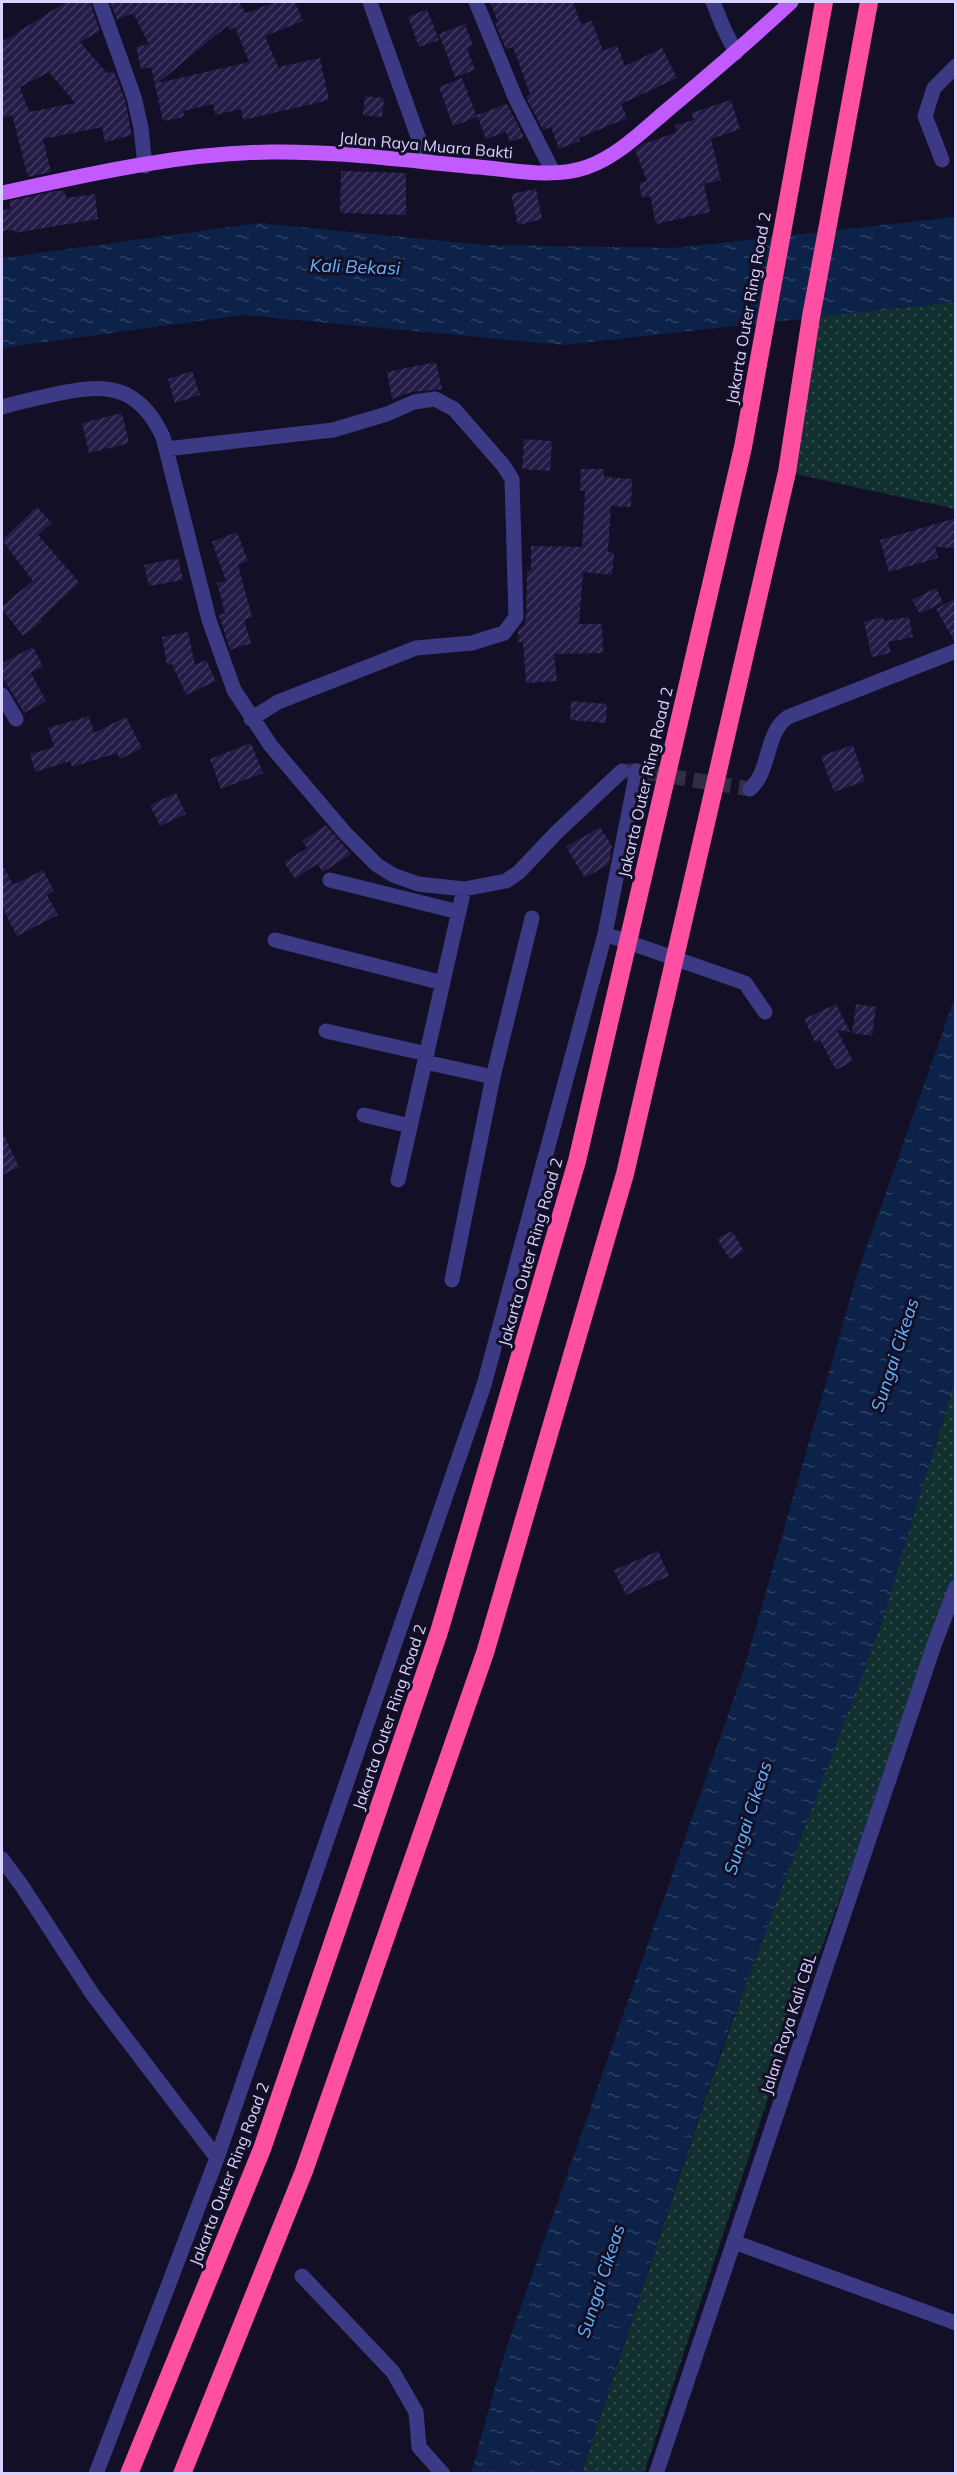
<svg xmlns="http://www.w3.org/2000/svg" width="957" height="2475" viewBox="0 0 957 2475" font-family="Mulish,sans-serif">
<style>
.grass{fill:url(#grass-dots)}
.water{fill:url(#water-ripples)}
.building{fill:url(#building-hatch);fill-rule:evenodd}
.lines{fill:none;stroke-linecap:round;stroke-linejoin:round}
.minor-tunnel{stroke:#312d47;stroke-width:15;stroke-dasharray:15 8;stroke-linecap:butt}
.minor{stroke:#3d3a85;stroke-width:15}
.major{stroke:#c25bff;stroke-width:15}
.highway{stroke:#ff4fa3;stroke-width:18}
.labels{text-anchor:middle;stroke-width:6;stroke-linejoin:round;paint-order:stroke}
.street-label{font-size:16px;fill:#d9d4ff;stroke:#130f26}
.water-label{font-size:18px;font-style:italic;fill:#62b6ff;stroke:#130f26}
</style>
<defs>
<pattern id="grass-dots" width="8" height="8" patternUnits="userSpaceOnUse" patternTransform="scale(1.5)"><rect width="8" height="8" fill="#12302f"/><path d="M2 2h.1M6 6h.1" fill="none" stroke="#344d4e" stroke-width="1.8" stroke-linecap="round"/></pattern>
<pattern id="water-ripples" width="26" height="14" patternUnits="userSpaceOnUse" patternTransform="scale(1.5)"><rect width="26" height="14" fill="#0c2248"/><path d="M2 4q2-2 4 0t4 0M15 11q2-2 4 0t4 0" fill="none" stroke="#2f4163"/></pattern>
<pattern id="building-hatch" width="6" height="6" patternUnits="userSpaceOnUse" patternTransform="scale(1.5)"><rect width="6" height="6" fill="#241b47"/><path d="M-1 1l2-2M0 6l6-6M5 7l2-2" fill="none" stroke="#433b63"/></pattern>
</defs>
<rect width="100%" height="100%" fill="#130f26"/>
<!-- grass -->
<path class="grass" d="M955 302V509L787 472 811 317Z
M955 1379V1587L785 2047 644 2473 581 2474 713 2075 763 1938 935 1446Z"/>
<!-- water -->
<path class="water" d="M955 217 956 302 563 345 243 315 2 348V258L259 223 485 245 675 248Z
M955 997V1379L881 1625 717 2061 581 2473H471L505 2352 743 1672 857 1274Z"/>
<!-- building -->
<path class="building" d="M66 2H90L100 31 80 42 107 73 114 71 125 100 132 135 105 142 102 127 43 139 51 172 28 177 12 115 2 119V42ZM49 72 75 103 29 112 20 87Z
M110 2H239L246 13 276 2H295L303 21 265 36 278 67 320 58 329 100 243 120 241 109 215 115 213 104 183 111 184 117 163 121 151 67 141 69 136 47 149 44 133 13 117 20ZM227 26 230 30 235 27 249 62 158 83Z
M490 2H573L581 24 592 21 603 51 617 45 625 66 662 48 677 78 621 104 627 118 579 138 580 141 559 149 551 127 543 130 526 97 530 94 513 47 506 49 495 23 498 22Z
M427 9 439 40 419 47 408 17Z
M465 24 473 46 467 48 475 70 455 77 439 34Z
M462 78 477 117 453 126 439 87Z
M365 96 384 98 382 117 363 115Z
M731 100 740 129 711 139 721 180 704 184 710 212 656 224 650 196 642 198 639 183 647 181 635 150 641 145 677 132 675 125 694 120 691 113Z
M507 104 524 137 510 142 506 132 486 139 477 115Z
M341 171 406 173V215L340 213Z
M536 189 542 219 518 225 511 194Z
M56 191H65L66 198 95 194 98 219 14 233V230L2 231V210L11 209 9 201Z
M436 362 442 389 412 392 392 399 387 372Z
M192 371 200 395 175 403 168 379Z
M122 413 129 443 89 453 82 423Z
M524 439 552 441 550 471 522 469Z
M581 469H604V477L632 479 631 507 611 506 608 552 614 553 612 575 583 572 579 624H602L603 653 554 654 557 681 526 683 523 642H518V630L524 625 526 617 527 571H531V546L582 547 585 491H580Z
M37 507 52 523 38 535 79 582 41 619 42 621 23 636 2 609V606L33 581 2 540Z
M956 518V548L935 547 938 558 889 572 880 540Z
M237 532 248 561 238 565 252 617 244 620 251 643 230 650 219 615 225 613 217 583 226 581 212 542Z
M178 558 183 580 149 586 144 565Z
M936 588 943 602 920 614 912 600Z
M956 598V642H955L936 609Z
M883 617 884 621 909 617 913 637 888 642 891 653 872 657 864 622Z
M188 632 195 665 206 660 216 681 186 695 172 664 167 665 162 637Z
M33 647 43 666 31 673 46 701 24 713 2 676V663Z
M571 701 607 704 606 723 570 720Z
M89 716 94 733 126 717 142 748 120 759 117 753 72 767 70 761 35 772 30 754 54 747 48 728Z
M251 743 263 773 221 789 210 759Z
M853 745 865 781 834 792 821 756Z
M176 793 186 814 160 826 150 805Z
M326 825 351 854 323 872 317 864 295 879 284 862 307 848 302 841Z
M600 827 612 846 609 864 585 878 566 847Z
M2 864 13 885 43 870 54 891 47 895 58 915 17 936 2 907Z
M836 1004 850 1032 837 1030 853 1061 836 1070 820 1040 815 1042 804 1019Z
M856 1004 876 1007 872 1036 852 1033Z
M2 1131 19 1167 2 1175Z
M732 1231 744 1251 730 1259 717 1239Z
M658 1551 669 1576 626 1595 614 1570Z"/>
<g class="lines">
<!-- minor-tunnel -->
<path class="minor-tunnel" d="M625 771H637L750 789"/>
<!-- minor -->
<path class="minor" d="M100 2 134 97 141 128 145 166
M370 2 427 162
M476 2 515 97 553 172
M713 2 723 27 736 53
M942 160 925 116 934 88 956 66
M2 407C18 402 35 399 51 395 104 383 138 383 163 437L209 620 234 690 271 746 346 834 377 865 393 875 418 884 464 889 506 881 519 872 557 832 622 771
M166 449 333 430 387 414 414 402 435 399 454 409 503 465 512 479 516 617 504 633 472 643 416 648 278 702 251 719
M2 695 16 719
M750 789C771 771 765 732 788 717L956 651
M330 880 459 912
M605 934 745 983 765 1012
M275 940 443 983
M326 1031 427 1054
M425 1062 493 1077 532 918
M364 1115 410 1126
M398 1180 464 889
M452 1280 493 1077
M2 1859 22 1886 93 1995 217 2158
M734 2242 956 2323
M302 2276 393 2372 416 2412 419 2447 443 2474
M96 2474 217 2158 484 1385 605 934 637 771
M656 2474 933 1648 956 1587"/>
<!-- major -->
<path class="major" d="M2 193C89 174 180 153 271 152 340 151 410 161 479 167 513 170 554 179 587 167 616 157 642 132 665 112 708 76 750 40 791 2"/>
<!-- highway -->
<path class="highway" d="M129 2474 262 2149 439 1632 577 1161 743 447 824 2
M182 2474 304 2171 485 1653 625 1174 787 472 811 317 869 2"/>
</g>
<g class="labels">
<!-- street labels -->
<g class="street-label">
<text transform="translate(426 145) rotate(5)" y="6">Jalan Raya Muara Bakti</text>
<text transform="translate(748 308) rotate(-80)" y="6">Jakarta Outer Ring Road 2</text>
<text transform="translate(645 782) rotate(-77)" y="6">Jakarta Outer Ring Road 2</text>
<text transform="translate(530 1252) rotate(-74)" y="6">Jakarta Outer Ring Road 2</text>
<text transform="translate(389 1717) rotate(-71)" y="6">Jakarta Outer Ring Road 2</text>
<text transform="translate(788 2024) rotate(-72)" y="6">Jalan Raya Kali CBL</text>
<text transform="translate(229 2174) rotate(-69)" y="6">Jakarta Outer Ring Road 2</text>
</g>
<!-- water labels -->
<g class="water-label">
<text transform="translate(355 267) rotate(2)" y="6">Kali Bekasi</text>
<text transform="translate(895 1355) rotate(-72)" y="6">Sungai Cikeas</text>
<text transform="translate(748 1818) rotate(-72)" y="6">Sungai Cikeas</text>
<text transform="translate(601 2281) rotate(-72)" y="6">Sungai Cikeas</text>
</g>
</g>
<!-- border -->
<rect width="957" height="2475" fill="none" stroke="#d9d4ff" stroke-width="6"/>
</svg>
